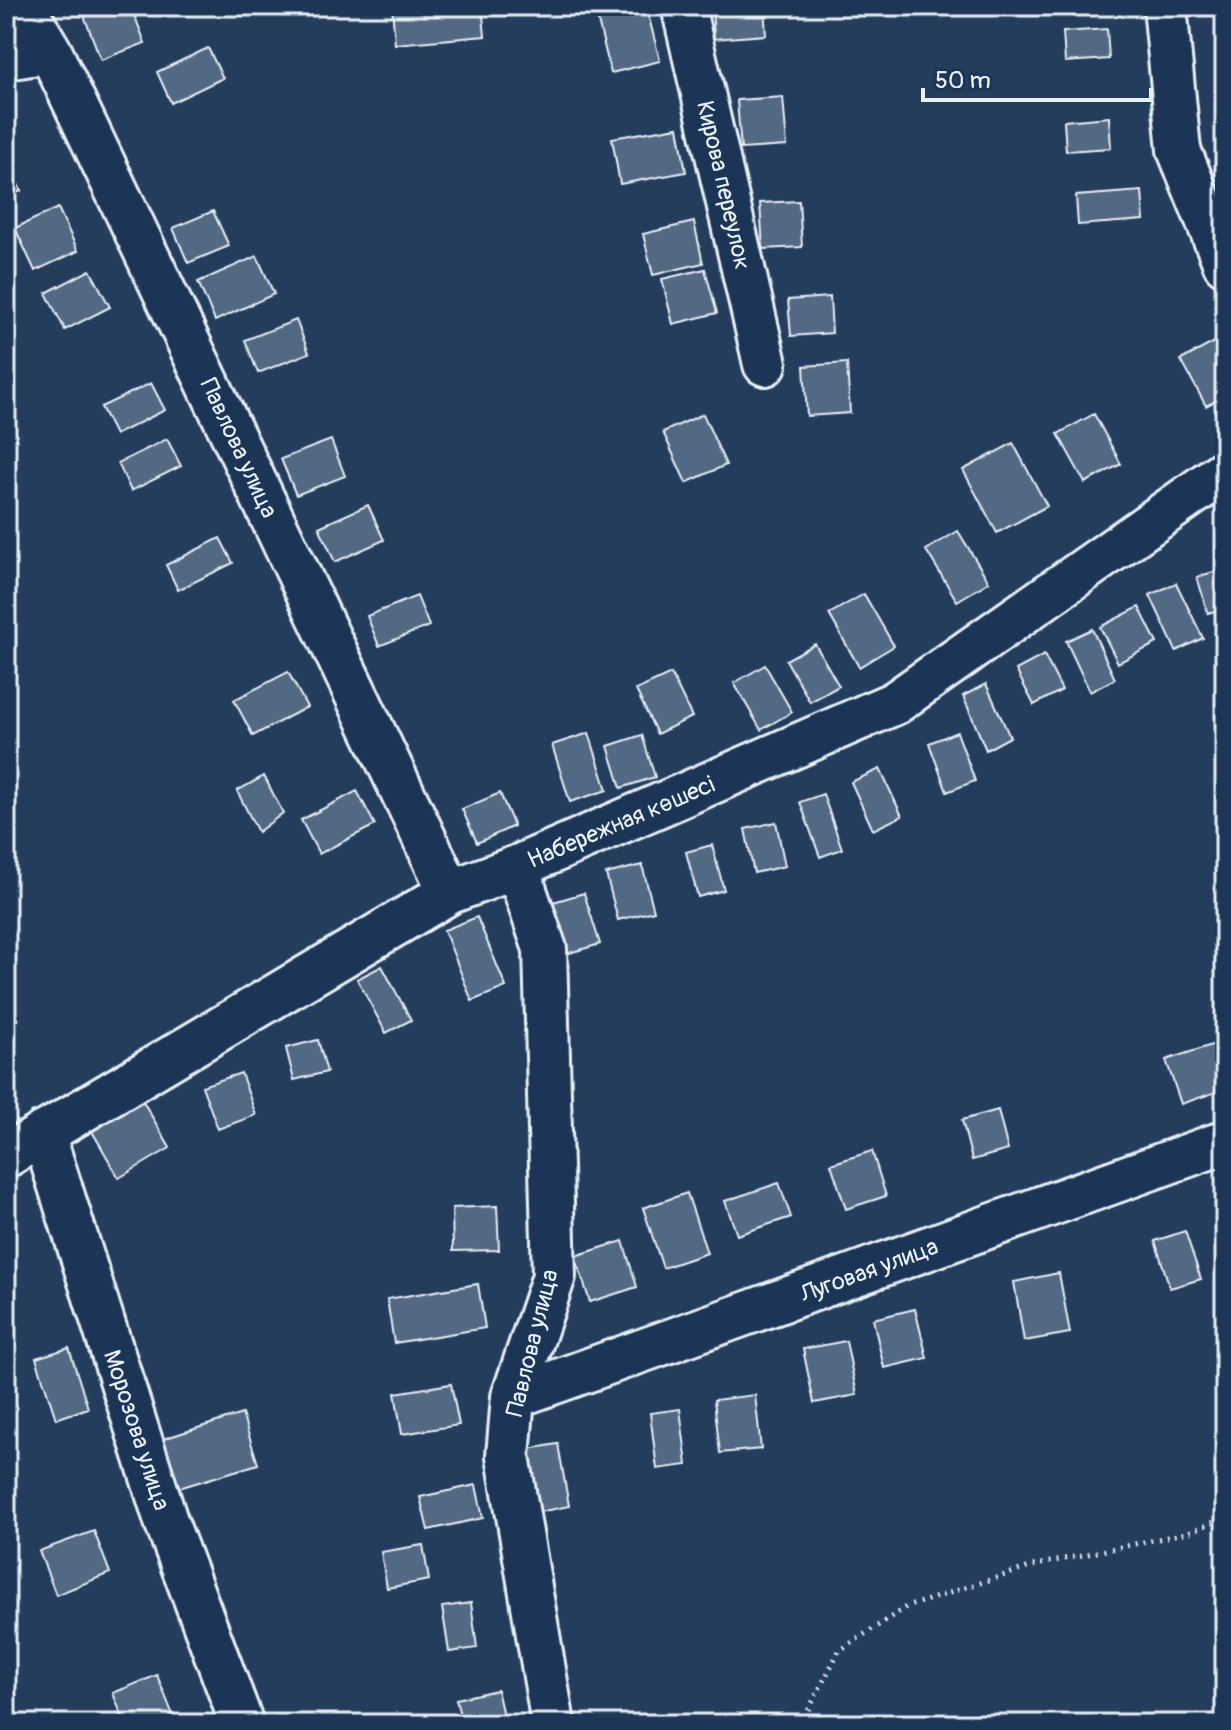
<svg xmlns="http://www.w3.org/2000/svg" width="1231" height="1730" viewBox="0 0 1231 1730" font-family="Pangolin,sans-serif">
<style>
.building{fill:#536782;stroke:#e8f1f8;stroke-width:2}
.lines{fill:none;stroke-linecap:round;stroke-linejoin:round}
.minor-casing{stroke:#e8f1f8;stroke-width:48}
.path{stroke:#e8f1f8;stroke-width:5;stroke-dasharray:2 6;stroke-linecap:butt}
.minor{stroke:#1d3557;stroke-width:42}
.labels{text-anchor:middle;stroke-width:6;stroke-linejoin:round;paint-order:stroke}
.street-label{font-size:24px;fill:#e8f1f8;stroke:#1d3557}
</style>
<rect width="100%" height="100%" fill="#253d5d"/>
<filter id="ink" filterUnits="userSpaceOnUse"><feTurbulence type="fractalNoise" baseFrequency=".0125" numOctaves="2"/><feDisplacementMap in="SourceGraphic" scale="16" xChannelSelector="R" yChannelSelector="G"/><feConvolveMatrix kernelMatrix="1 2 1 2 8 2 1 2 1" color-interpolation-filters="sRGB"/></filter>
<g filter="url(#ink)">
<!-- building -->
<path class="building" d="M101 6H131L145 43 101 60 83 13Z
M392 6H482L485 36 395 44Z
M624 6H646L660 61 611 73 596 13Z
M712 6H764L766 35 714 39Z
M1107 29 1109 59 1065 62 1063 32Z
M208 48 223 78 171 103 157 72Z
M783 97 787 146 741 149 737 100Z
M1109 117 1111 148 1066 151 1064 121Z
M678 127 686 172 620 184 612 138Z
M6 159 21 191 6 198Z
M1142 191 1144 220 1078 225 1076 196Z
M799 201 802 247 763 249 760 203Z
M58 208 78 251 35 271 15 228Z
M213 211 229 246 188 263 173 228Z
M694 222 703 263 653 275 643 234Z
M257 256 274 294 215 321 198 282Z
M705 269 717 313 673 324 662 279Z
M90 270 110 307 65 330 46 293Z
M830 297 832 333 791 336 788 300Z
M296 320 309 353 258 373 245 340Z
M1220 339 1225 348V396L1206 406 1181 360Z
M847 363 850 413 807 416 804 366Z
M151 383 165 410 115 435 101 407Z
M703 414 726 465 686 483 663 432Z
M1094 414 1121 464 1085 483 1058 434Z
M167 439 181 466 131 491 118 463Z
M331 440 345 476 296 495 281 459Z
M1013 443 1047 506 997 533 963 470Z
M368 505 384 540 335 562 319 527Z
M958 531 989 582 957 601 926 550Z
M220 538 233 563 178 590 166 565Z
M1223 569 1225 608 1208 613 1197 577Z
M1176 583 1203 638 1176 651 1150 595Z
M864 594 894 646 859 667 829 614Z
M417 596 429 626 379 646 367 616Z
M1139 607 1157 643 1118 663 1100 627Z
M1092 629 1115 679 1090 692 1066 641Z
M815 644 839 686 810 702 786 660Z
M1044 655 1062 690 1034 705 1016 670Z
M765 665 792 712 761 730 734 683Z
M288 672 307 707 253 736 234 700Z
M671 674 692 717 657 734 636 690Z
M986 684 1010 737 986 750 963 696Z
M957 732 975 781 947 792 929 743Z
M589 733 607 790 570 802 552 745Z
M642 735 655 777 621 788 608 746Z
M880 769 902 816 873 830 851 782Z
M264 776 283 813 258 832 237 791Z
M357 791 375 825 319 854 301 820Z
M500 793 514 826 477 843 462 809Z
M823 794 842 849 820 857 800 802Z
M776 822 785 866 754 873 745 829Z
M712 845 724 890 698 897 686 852Z
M642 865 654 911 618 920 606 874Z
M584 893 600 944 559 956 543 905Z
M477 917 506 987 472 1001 444 930Z
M382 966 411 1020 386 1033 357 979Z
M6 983 18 1020 6 1023Z
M318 1040 327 1072 294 1080 286 1048Z
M1224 1041 1225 1089 1181 1104 1166 1060Z
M241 1073 256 1115 218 1129 202 1086Z
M140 1096 170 1148 119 1178 89 1126Z
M998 1110 1008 1150 972 1160 962 1120Z
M872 1151 886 1196 846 1209 831 1164Z
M779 1183 791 1217 737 1235 725 1201Z
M687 1193 707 1253 663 1268 643 1208Z
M497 1206 499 1250 453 1251 452 1208Z
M1185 1231 1201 1279 1170 1288 1155 1241Z
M623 1241 637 1287 590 1302 575 1256Z
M1059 1273 1070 1333 1024 1341 1014 1282Z
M478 1284 485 1328 394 1343 387 1299Z
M915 1309 927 1358 884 1368 873 1319Z
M846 1341 857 1395 814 1403 803 1349Z
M69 1348 88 1408 56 1419 36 1358Z
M451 1384 459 1425 402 1434 395 1393Z
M755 1395 761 1449 720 1453 714 1400Z
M680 1409 687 1465 657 1469 650 1413Z
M242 1414 258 1464 179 1488 163 1439Z
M558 1444 569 1506 539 1512 528 1449Z
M476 1485 483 1518 428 1530 420 1497Z
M94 1531 110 1573 56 1595 39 1551Z
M423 1545 429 1580 387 1588 381 1552Z
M471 1603 477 1648 449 1652 442 1607Z
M157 1675 174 1718 160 1724H125L113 1693Z
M497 1690 505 1724H462L456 1699Z"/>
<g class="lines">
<defs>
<path id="minor" d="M23 6 50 51 450 892
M683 6 765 364
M1165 6 1179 150 1225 264
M6 58 50 51
M517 867 545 949 554 1276 513 1397 508 1456 553 1724
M43 1133 166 1521 242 1724
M6 1156 450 892 517 867 895 703 1225 471
M513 1397 1225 1142"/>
</defs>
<!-- minor casing -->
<use href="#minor" class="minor-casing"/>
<!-- path -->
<path class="path" d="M801 1724 839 1651 906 1607 1036 1565 1186 1533 1225 1518"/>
<!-- minor -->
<use href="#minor" class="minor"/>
</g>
</g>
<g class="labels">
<!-- street labels -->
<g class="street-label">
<text transform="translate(724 185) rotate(77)" y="8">Кирова переулок</text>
<text transform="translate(239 448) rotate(65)" y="8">Павлова улица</text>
<text transform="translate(621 822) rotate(-23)" y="8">Набережная көшесі</text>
<text transform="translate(869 1270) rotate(-20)" y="8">Луговая улица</text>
<text transform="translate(532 1343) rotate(-76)" y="8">Павлова улица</text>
<text transform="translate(137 1430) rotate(72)" y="8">Морозова улица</text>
</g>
</g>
<!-- margin -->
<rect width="1231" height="1730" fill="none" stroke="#1d3557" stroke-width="32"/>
<rect x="16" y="16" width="1199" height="1698" fill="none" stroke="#e8f1f8" stroke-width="3" filter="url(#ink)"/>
<!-- scale -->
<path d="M923 88v12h228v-12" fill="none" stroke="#e8f1f8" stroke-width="4"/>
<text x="935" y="88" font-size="24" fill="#e8f1f8" stroke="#1d3557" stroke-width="6" paint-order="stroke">50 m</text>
</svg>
